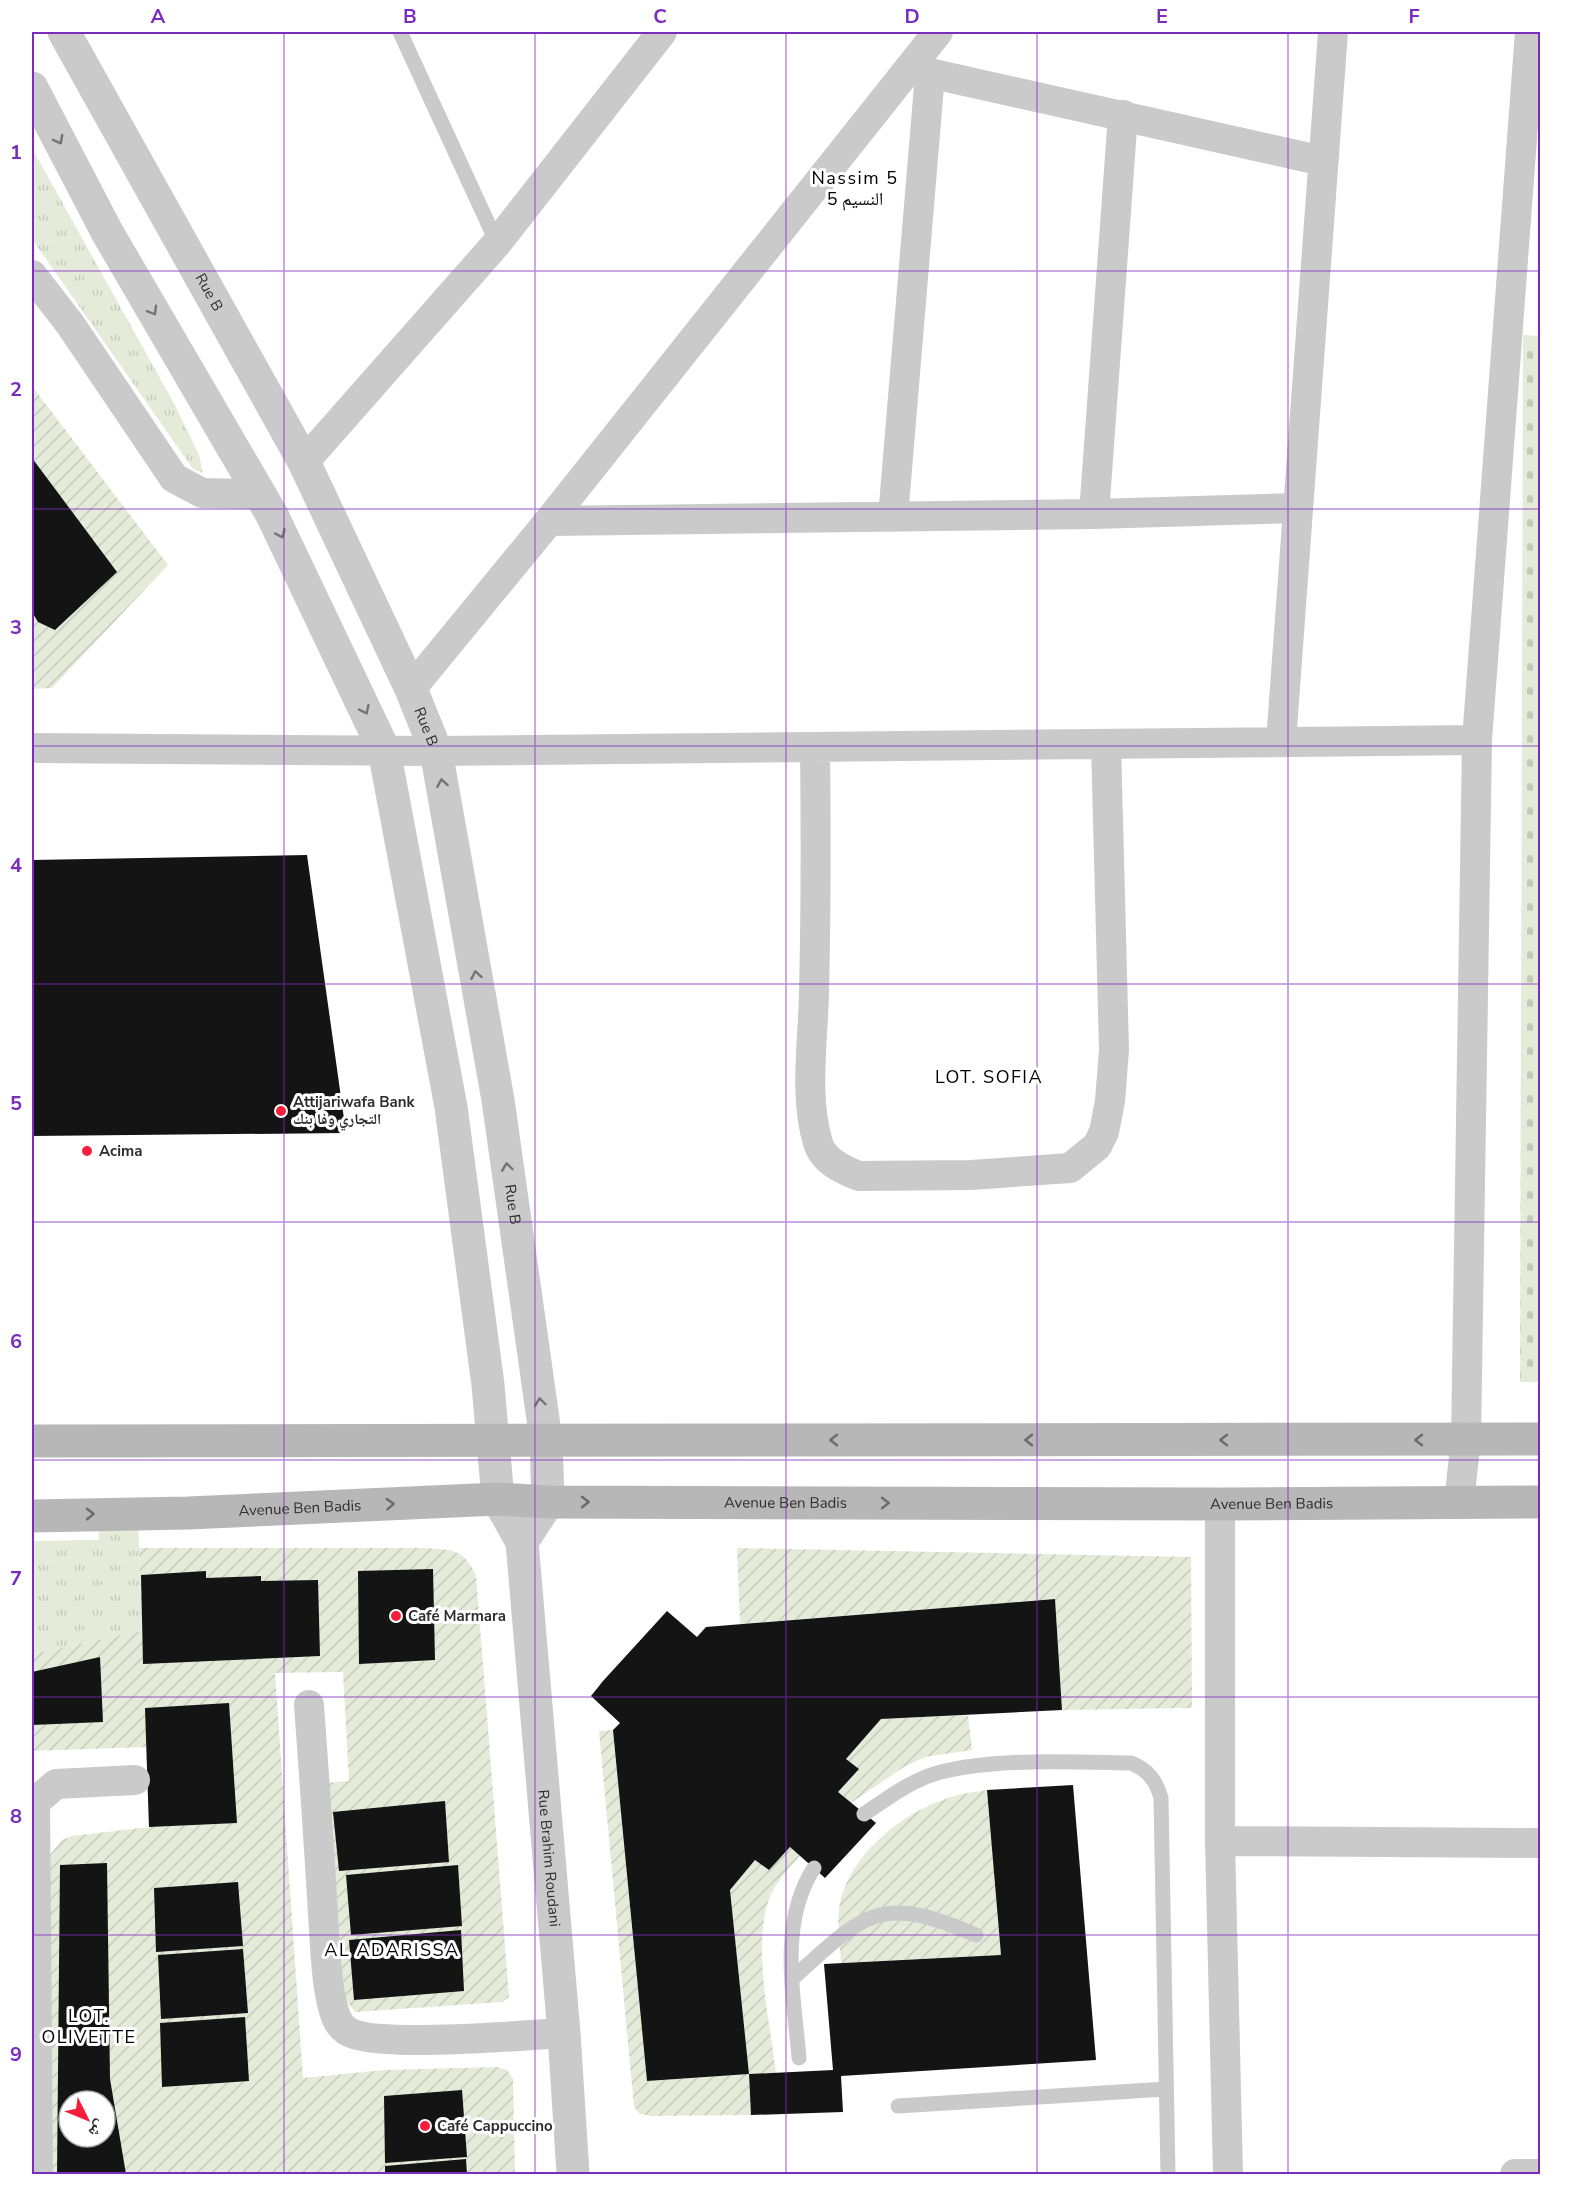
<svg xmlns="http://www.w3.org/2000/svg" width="1572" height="2206" viewBox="0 0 1572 2206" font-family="'Nunito Sans','Noto Naskh Arabic',sans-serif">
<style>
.grass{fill:url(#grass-tufts)}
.cemetery{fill:url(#cemetery-stones)}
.garden{fill:url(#garden-furrows);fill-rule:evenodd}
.building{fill:#141414;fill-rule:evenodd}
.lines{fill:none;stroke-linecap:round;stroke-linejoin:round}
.service{stroke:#cacaca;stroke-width:15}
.minor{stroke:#cacaca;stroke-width:30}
.tertiary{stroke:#cacaca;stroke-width:33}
.secondary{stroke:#b7b7b7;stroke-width:33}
.oneway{stroke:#747474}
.oneway2{stroke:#6b6b6b}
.grid{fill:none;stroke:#7b2cbf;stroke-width:1.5;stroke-opacity:0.55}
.poi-dot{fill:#f31f3c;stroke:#fff;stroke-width:2}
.labels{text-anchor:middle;stroke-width:6;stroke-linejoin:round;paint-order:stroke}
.street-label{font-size:15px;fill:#2d2d2d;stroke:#fff}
.poi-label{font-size:15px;font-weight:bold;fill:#2d2d2d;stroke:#fff;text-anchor:start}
.quarter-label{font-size:18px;letter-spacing:1.5px;fill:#000;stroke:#fff}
.neatline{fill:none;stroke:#7b2cbf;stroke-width:2}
.grid-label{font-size:20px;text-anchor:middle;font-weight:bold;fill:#7b2cbf}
</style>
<defs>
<pattern id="grass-tufts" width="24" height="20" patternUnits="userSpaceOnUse" patternTransform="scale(1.5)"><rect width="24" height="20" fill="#e4ecd9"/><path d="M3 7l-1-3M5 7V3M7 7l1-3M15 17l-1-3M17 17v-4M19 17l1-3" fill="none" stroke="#c4cbbb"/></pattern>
<pattern id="cemetery-stones" width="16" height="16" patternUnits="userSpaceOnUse" patternTransform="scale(1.5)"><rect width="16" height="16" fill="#e4ecd9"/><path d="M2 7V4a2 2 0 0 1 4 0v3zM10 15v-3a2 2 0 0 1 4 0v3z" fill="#c4cbbb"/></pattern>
<pattern id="garden-furrows" width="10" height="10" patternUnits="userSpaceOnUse" patternTransform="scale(1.5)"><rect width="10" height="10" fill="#e4ecd9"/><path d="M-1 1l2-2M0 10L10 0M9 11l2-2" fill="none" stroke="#c4cbbb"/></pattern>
</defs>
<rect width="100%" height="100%" fill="#fff"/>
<!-- grass -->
<path class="grass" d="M32 148 176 407 199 455 203 473 193 469 32 239Z
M99 1514H138L142 1631 32 1654V1541L99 1540Z"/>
<!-- cemetery -->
<path class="cemetery" d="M1523 335 1540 336V1382H1520Z"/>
<!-- garden -->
<path class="garden" d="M32 386 168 565 52 688 32 689Z
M139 1548H425C452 1550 463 1548 476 1575L509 1997 502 2002 355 2012 341 1994 325 1783 349 1781 343 1672 275 1673 303 2078 384 2070 497 2067 507 2070 513 2079 515 2174H51L49 1856 62 1840 72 1836 149 1827 146 1747 32 1751V1654L142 1631ZM69 2101H105V2137H69Z
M737 1548 1191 1557 1192 1708 1062 1710 1055 1599 740 1624Z
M968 1715 972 1750 925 1757 904 1767 851 1803 838 1792 859 1769 846 1759 881 1719Z
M613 1730 647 2081 749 2074 730 1890 755 1860 769 1870 790 1847 800 1856C788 1869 774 1884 768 1902 753 1948 770 2024 776 2073L749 2074 751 2115 652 2116 640 2114 634 2107 599 1731Z
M987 1790 1001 1955 841 1963C840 1941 835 1917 842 1895 857 1848 906 1811 951 1797 963 1793 975 1792 987 1790Z"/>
<!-- building -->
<path class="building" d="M32 458 117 572 55 630 38 622 32 612Z
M307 855 346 1133 32 1136V860Z
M433 1569 435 1660 359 1664 358 1571Z
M206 1571V1578L261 1576V1581L318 1580 320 1656 143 1664 141 1575Z
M1055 1599 1062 1710 881 1719 846 1759 859 1769 838 1792 876 1823 825 1878 790 1847 769 1870 755 1860 730 1890 749 2074 647 2081 613 1730 620 1723 591 1696 603 1681 667 1611 697 1637 706 1627Z
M100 1657 103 1722 32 1725V1672Z
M229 1703 237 1823 149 1827 145 1708Z
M1073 1785 1096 2060 841 2076 843 2112 751 2115 749 2074 833 2070 824 1964 1001 1955 987 1790Z
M445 1801 449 1862 339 1871 333 1812Z
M107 1863 110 2079 126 2174H57L60 1865ZM69 2101H105V2137H69Z
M458 1865 462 1926 351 1935 346 1875Z
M238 1882 243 1946 156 1952 154 1888Z
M461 1930 464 1991 354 2000 349 1940Z
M243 1949 248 2013 161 2019 158 1955Z
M245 2017 249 2081 162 2087 160 2023Z
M462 2090 467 2157 385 2163 384 2096Z
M466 2159 467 2174H385V2166Z"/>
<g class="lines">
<!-- service -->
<path class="service" d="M400 32 497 243
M864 1814C885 1800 905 1785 928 1776 980 1757 1075 1762 1131 1763 1148 1770 1156 1780 1161 1798L1168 2174
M793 1978C865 1913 880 1893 976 1935
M799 2058C794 1996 778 1923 814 1868
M898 2106 1166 2089"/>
<!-- minor -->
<path class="minor" d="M911 69 1323 161
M32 275 70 324 174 478 202 493 260 494
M304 462 497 243 662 32
M1094 514 1123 115
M893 517 930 74
M549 521 1094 514 1298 508
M411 689 549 521 938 32
M1281 742 1333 32
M815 747C816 829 816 911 814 993 813 1041 804 1097 818 1143 823 1161 843 1170 859 1176L971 1175 1070 1168 1097 1146 1104 1132 1110 1101 1114 1050 1106 744
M32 748 436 751 1477 740
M1459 1502 1466 1439 1477 740 1530 32
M1220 1504V1841
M309 1705C314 1774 319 1844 323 1914 325 1941 326 1998 338 2021 340 2025 344 2029 347 2031 374 2049 526 2035 564 2033
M38 2174 35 1802 56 1784 135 1780
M1228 2174 1220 1841 1540 1843
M1515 2174H1540"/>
<!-- tertiary -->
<g class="tertiary">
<path id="s1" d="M64 32 304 462 411 689 436 751 498 1100 546 1440 548 1502 522 1542"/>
<path id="s2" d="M32 88 107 232 272 515 384 750 451 1107 488 1385 498 1499 522 1542 564 2033 573 2174"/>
</g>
<!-- secondary -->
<g class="secondary">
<path d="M32 1441 1540 1439"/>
<path id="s3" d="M32 1516 188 1513 498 1499 548 1502 1220 1504 1540 1502"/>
</g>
</g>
<!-- one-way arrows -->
<defs><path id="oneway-chevron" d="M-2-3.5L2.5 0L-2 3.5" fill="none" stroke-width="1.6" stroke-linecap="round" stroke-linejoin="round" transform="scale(1.5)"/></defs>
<g class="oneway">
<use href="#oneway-chevron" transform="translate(59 140) rotate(62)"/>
<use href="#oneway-chevron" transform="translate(153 311) rotate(60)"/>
<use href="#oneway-chevron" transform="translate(281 534) rotate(65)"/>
<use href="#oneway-chevron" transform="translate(365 710) rotate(65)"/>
<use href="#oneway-chevron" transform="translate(442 783) rotate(-100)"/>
<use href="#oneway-chevron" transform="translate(476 975) rotate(-100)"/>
<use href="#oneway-chevron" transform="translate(507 1167) rotate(-98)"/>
<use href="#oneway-chevron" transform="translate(540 1402) rotate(-98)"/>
</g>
<g class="oneway2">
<use href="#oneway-chevron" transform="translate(834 1440) rotate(-180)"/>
<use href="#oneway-chevron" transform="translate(1029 1440) rotate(180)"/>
<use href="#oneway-chevron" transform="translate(1224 1440) rotate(180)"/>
<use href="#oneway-chevron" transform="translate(1419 1440) rotate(180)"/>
<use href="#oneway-chevron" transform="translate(585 1502)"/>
<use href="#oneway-chevron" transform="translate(885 1503)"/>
<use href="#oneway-chevron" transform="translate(390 1504) rotate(-3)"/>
<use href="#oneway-chevron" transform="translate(90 1514) rotate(-1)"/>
</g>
<!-- grid -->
<path class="grid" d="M284 32V2174M535 32V2174M786 32V2174M1037 32V2174M1288 32V2174M32 271H1540M32 509H1540M32 746H1540M32 984H1540M32 1222H1540M32 1460H1540M32 1697H1540M32 1935H1540"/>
<!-- markers -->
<g class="poi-dot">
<circle cx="281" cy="1111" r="6"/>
<circle cx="87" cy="1151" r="6"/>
<circle cx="396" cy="1616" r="6"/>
<circle cx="425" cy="2126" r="6"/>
</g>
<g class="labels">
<!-- street labels -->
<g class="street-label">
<text dy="5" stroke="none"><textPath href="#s1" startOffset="298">Rue B</textPath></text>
<text dy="5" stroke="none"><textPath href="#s1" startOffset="784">Rue B</textPath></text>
<text dy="5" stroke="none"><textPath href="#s1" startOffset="1270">Rue B</textPath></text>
<text dy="5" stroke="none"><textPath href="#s3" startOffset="754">Avenue Ben Badis</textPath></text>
<text dy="5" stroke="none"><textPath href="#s3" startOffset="1240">Avenue Ben Badis</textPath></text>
<text dy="5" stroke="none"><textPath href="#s3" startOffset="268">Avenue Ben Badis</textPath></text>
<text dy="5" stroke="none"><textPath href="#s2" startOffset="1875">Rue Brahim Roudani</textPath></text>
</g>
<!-- poi labels -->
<g class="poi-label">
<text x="293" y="1107">Attijariwafa Bank<tspan x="293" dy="17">التجاري وفا بنك</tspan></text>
<text x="99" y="1156">Acima</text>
<text x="408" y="1621">Café Marmara</text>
<text x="437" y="2131">Café Cappuccino</text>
</g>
<!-- quarter labels -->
<g class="quarter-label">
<text x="855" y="184">Nassim 5<tspan x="855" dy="21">النسيم 5</tspan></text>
<text x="989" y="1083">LOT. SOFIA</text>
<text x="392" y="1956">AL ADARISSA</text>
<text x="89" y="2022">LOT.<tspan x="89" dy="21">OLIVETTE</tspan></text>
</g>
</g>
<!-- border -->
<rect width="1572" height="2206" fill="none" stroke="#ffffff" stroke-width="66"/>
<!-- north arrow -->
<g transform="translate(87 2119) rotate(133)"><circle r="28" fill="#ffffff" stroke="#ababab" stroke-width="1.5"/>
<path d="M0-4.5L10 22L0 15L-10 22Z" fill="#f31f3c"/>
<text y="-9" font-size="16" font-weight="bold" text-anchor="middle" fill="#2d2d2d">ش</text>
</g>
<rect x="33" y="33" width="1506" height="2140" class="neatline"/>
<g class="grid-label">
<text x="158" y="23">A</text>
<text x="410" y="23">B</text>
<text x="660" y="23">C</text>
<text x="912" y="23">D</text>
<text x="1162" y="23">E</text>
<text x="1414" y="23">F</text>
<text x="16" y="159">1</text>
<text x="16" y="396">2</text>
<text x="16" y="634">3</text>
<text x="16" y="872">4</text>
<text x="16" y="1110">5</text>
<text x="16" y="1348">6</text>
<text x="16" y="1585">7</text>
<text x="16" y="1823">8</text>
<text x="16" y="2061">9</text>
</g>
</svg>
